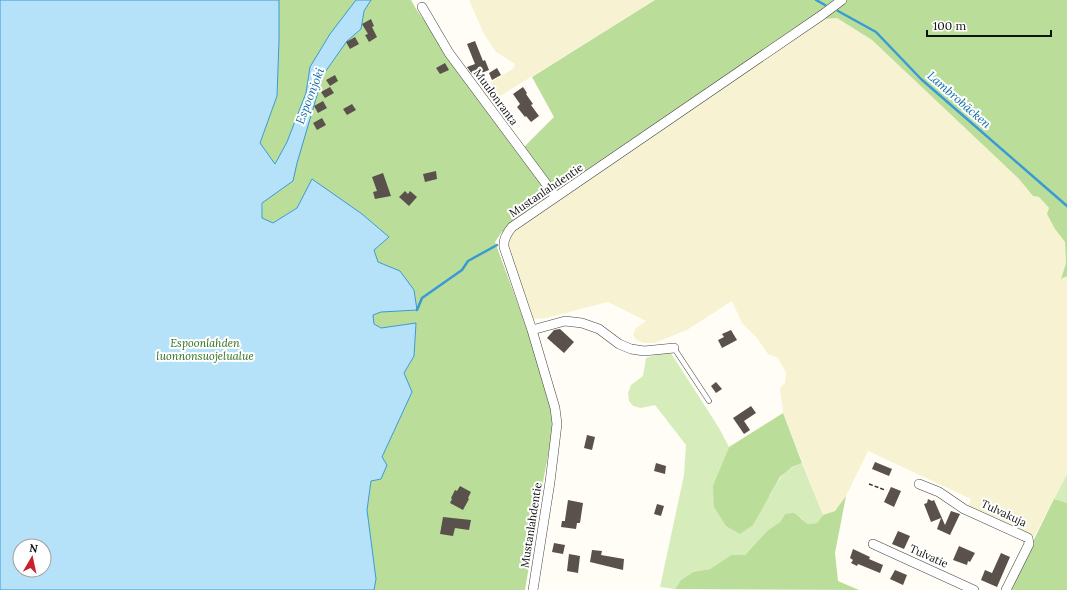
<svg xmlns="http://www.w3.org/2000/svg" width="1067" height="590" viewBox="0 0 1067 590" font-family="Lora,serif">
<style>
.farmland{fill:#f7f3d2}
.green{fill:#d6edbb}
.forest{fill:#bade99}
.water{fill:#b6e2f9;stroke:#399ad5;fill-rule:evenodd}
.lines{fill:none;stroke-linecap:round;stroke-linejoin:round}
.stream{stroke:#399ad5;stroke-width:2.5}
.building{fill:#5a514c}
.service-casing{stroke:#444;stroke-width:5.5}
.minor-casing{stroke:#444;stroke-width:10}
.path{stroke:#333;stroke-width:1.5;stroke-dasharray:4 2;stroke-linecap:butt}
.service{stroke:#fff;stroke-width:4.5}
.minor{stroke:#fff;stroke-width:9}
.labels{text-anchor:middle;stroke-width:4;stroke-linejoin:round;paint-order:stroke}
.street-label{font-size:11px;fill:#111;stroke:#fff}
.park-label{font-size:11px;font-style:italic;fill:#2f6e1c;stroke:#fff}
.water-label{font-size:12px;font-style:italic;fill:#116cab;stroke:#fff}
</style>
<rect width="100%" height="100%" fill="#fffdf5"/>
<!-- farmland -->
<path class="farmland" d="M469 0H655L489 103 480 89 514 68 515 64 496 52 484 34Z
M837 18 872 40 1019 179 1033 196 1039 197 1049 208 1055 229 1065 242 1066 263 1061 278 1067 276V474L1034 537 968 507 971 499 868 451 846 496 835 511 823 515 783 413 780 388 785 383 786 373 778 358 768 354 757 338 742 323 732 301 687 330 654 343H644L636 340 633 334 636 328 646 321 608 302 546 318 533 319 508 246 510 236 515 231 824 19Z"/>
<!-- green -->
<path class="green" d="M669 350 719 428 729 447 713 485 770 496C779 479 783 470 802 463L823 515 817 523 808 524 801 518 785 514 780 522 768 530 745 555H731L710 569 693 572 681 580 675 589 660 587 684 475 686 445 655 405 641 408 633 406 629 401 628 393 631 385 643 376 646 358Z
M1067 474V503L1054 499Z"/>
<!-- forest -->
<path class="forest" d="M279 0H356L345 15 323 75 347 41 361 29 364 11 371 0H411L416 9 517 151 525 146 554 117 532 77 655 0H1067V276L1061 279 1066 263 1065 242 1055 229 1047 214 1049 208 1039 197 1033 196 1019 179 872 40 837 18 824 19 819 12 570 181 516 220 501 233 495 242 530 337 552 408V434L543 482 525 590H374L376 579 367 510 371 481 381 479 382 457 412 392 404 373 414 356 416 323 381 328 374 324 373 315 381 312 400 271 378 262 374 250 389 237 362 214 312 180 297 208 273 223 262 218 263 195 260 143 277 96 279 41Z
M783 413 802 463 792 467 780 477 753 525 740 534 726 526 714 507 713 485 729 447Z
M846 496 835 553 838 581 859 590 675 589 681 580 693 572 710 569 731 555H745L768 530 780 522 785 514 794 513 808 524 817 523 823 515 835 511Z
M1054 499 1067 503V590H1009Z"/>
<!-- water -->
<path class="water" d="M0 0H279V41L277 96 260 143 275 164 287 142 306 93 310 67 330 34 356 0H371L364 11 361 29 347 41 323 75 297 163 293 181 262 203V218L273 223 297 208 312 179 362 214 389 237 374 250 378 262 400 271 414 290 417 310 381 312 373 315 374 324 381 328 416 323 414 356 404 373 412 392 382 457 387 465 381 479 371 481 367 510 376 579 374 590H0ZM20 546H44V570H20Z"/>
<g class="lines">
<!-- stream -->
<path class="stream" d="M816 0 825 5
M838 11 876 32 921 79 1067 206
M417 310 422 298 462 270 468 261 497 245"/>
</g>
<!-- building -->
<path class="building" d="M371 19 374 26 372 27 377 37 369 42 365 35 368 34 362 24Z
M355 37 359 44 350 49 346 42Z
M475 41 483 61 485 60 489 70 479 74 478 72 472 74 467 67 475 64 467 44Z
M445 63 449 70 440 74 436 68Z
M497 68 501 75 492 80 489 73Z
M335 75 338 81 330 86 326 80Z
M330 87 334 93 325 98 321 92Z
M523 87 527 93 526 94 533 104 531 105 539 116 531 122 526 116 525 117 517 107 520 104 513 94Z
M323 101 327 108 318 113 314 106Z
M352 104 356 110 347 115 343 109Z
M322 118 326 125 317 130 313 123Z
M436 171 437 179 425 182 423 174Z
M383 173 391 196 375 199 373 192 377 191 372 177Z
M405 191 408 194 410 191 417 197 409 206 399 197Z
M560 329 574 342 564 353 547 338 554 330Z
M731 330 737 340 722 348 718 340 724 337 722 334Z
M716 382 722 389 716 393 711 386Z
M751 406 756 413 744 421 750 430 744 434 733 418Z
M587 435 595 437 592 450 584 448Z
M875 462 892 469 889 476 872 469Z
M656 463 666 466 665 474 654 471Z
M460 486 471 492 468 498 469 499 463 510 450 503 452 499 451 498 455 490 457 491Z
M891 487 901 491 894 507 884 502Z
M928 499 932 501 934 500 945 525 951 511 960 514 950 535 937 529 941 518 931 522 924 504 927 503Z
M568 500 583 503 580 523H577L576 529 561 527 562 521H565V520Z
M657 504 664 506 661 516 654 514Z
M443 517 471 520 469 530 455 528 453 536 440 534Z
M898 531 910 536 904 549 892 544Z
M554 543 565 545 563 554 552 552Z
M959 546 975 553 970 562 968 561 967 565 953 560Z
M853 549 870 557 869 559 883 565 880 573 858 564 857 566 851 563 853 560 850 558Z
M592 550 602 551 601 555 624 559 623 570 590 562Z
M1001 553 1010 557 997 587 981 580 985 570 992 573Z
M569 554 580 556 578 573 567 571Z
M895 570 907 575 903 585 890 579Z"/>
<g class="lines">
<defs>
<path id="service" d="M674 348 709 401"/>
<path id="minor" d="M422 7 449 53 556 197
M532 330 565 321 582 323 599 329 619 344 631 349 644 351 674 348
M919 484 939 492 964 509 1028 538 1029 544 1006 590
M873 544 974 590
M533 590 550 482 557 424 555 408 532 330 504 247C503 239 507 233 512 227L822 15 842 0"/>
</defs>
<!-- service casing -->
<use href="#service" class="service-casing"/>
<!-- minor casing -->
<use href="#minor" class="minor-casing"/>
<!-- path -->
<path class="path" d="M869 484 885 490"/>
<!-- service -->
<use href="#service" class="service"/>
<!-- minor -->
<use href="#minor" class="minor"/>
</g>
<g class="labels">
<!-- street labels -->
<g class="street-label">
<text transform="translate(496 97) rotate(54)" y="4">Muulonranta</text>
<text transform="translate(546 190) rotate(-34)" y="4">Mustanlahdentie</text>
<text transform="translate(1004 513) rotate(25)" y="4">Tulvakuja</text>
<text transform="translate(531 525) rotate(-81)" y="4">Mustanlahdentie</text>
<text transform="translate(929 556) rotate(24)" y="4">Tulvatie</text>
</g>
<!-- park labels -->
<g class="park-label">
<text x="205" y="347">Espoonlahden<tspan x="205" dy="13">luonnonsuojelualue</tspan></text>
</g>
<!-- water labels -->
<g class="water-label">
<text transform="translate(310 96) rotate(-69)" y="4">Espoonjoki</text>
<text transform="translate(959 100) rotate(41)" y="4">Lambrobäcken</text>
</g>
</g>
<!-- north arrow -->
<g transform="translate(32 558) rotate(9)"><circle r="19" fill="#ffffff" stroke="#a0a0a0"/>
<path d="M0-3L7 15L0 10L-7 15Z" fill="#ca202c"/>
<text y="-6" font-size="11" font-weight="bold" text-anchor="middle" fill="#111111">N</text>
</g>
<!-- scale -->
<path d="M927 30v6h124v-6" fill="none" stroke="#111111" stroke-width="2"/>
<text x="933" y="30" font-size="12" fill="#111111" stroke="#ffffff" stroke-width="3" paint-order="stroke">100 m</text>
</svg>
